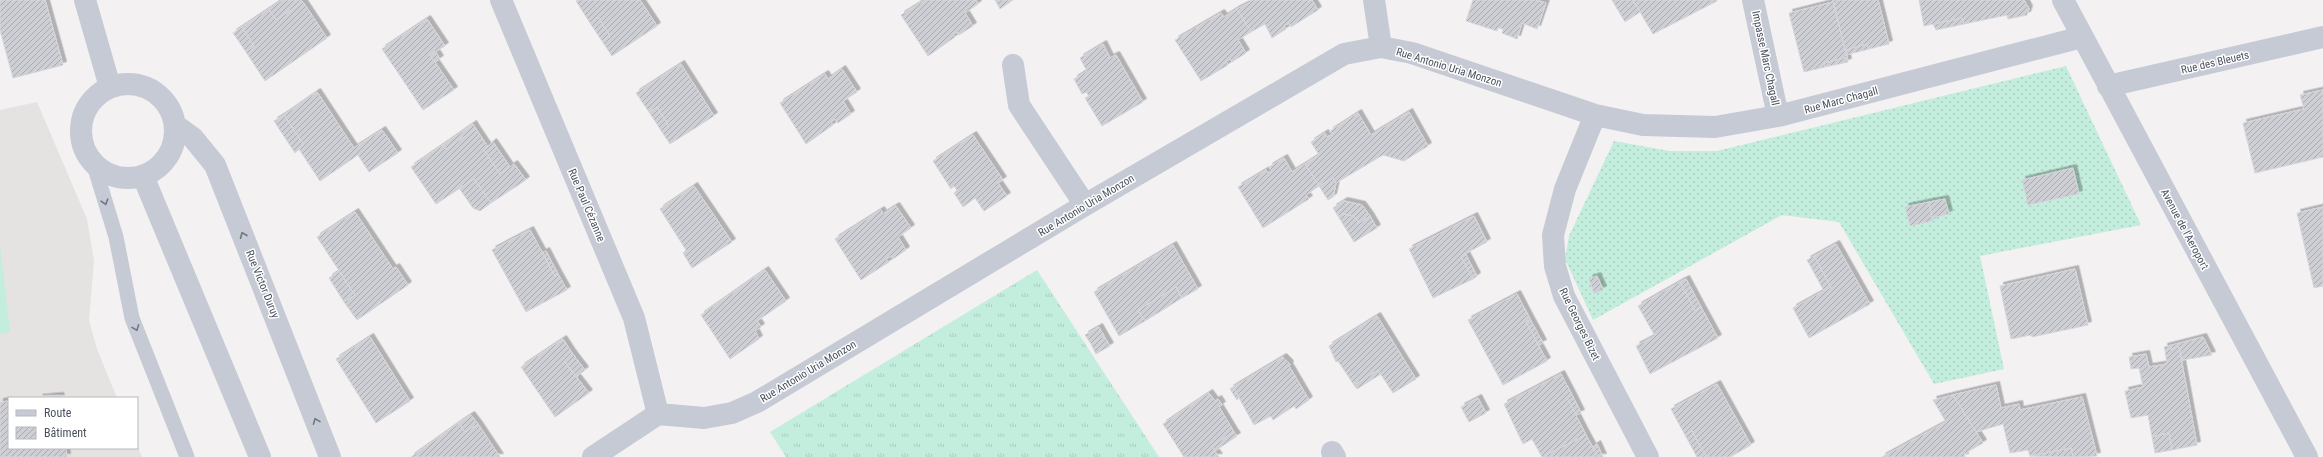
<svg xmlns="http://www.w3.org/2000/svg" width="2323" height="457" viewBox="0 0 2323 457" font-family="'Roboto Condensed',sans-serif">
<style>
.education{fill:#e4e3e2}
.grass{fill:url(#grass-tufts)}
.garden{fill:url(#garden-dots)}
.pitch{fill:#c3eddc}
.building{fill:url(#building-hatch);stroke:#d5d6dc;filter:url(#shadow)}
.lines{fill:none;stroke-linecap:round;stroke-linejoin:round}
.service{stroke:#c6cad5;stroke-width:15}
.minor{stroke:#c6cad5;stroke-width:22}
.tertiary{stroke:#c6cad5;stroke-width:22}
.oneway{stroke:#6f7581}
.labels{text-anchor:middle;stroke-width:3;stroke-linejoin:round;paint-order:stroke}
.street-label{font-size:11px;fill:#4a505d;stroke:#fff}
</style>
<defs>
<pattern id="grass-tufts" width="24" height="20" patternUnits="userSpaceOnUse"><rect width="24" height="20" fill="#c3eddc"/><path d="M3 7l-1-3M5 7V3M7 7l1-3M15 17l-1-3M17 17v-4M19 17l1-3" fill="none" stroke="#a9cdbf"/></pattern>
<pattern id="garden-dots" width="8" height="8" patternUnits="userSpaceOnUse"><rect width="8" height="8" fill="#c3eddc"/><path d="M2 2h.1M6 6h.1" fill="none" stroke="#a9cdbf" stroke-width="1.8" stroke-linecap="round"/></pattern>
<pattern id="building-hatch" width="6" height="6" patternUnits="userSpaceOnUse"><rect width="6" height="6" fill="#cecfd5"/><path d="M-1 1l2-2M0 6l6-6M5 7l2-2" fill="none" stroke="#a9aab0"/></pattern>
<filter id="shadow"><feDropShadow dx="3.5" dy="-3.5" stdDeviation="0" flood-color="#0004"/></filter>
</defs>
<rect width="100%" height="100%" fill="#f3f1f1"/>
<!-- education -->
<path class="education" d="M37 102 87 219 94 261 89 320 97 349 117 398H9V448H137V445L142 457H0V110Z"/>
<!-- grass -->
<path class="grass" d="M1037 270 1159 457H786L770 432Z"/>
<!-- garden -->
<path class="garden" d="M2066 66 2141 225 1980 256 2004 369 1934 384 1839 222 1782 215 1593 320 1565 259 1569 236 1614 141 1669 151H1717Z"/>
<!-- pitch -->
<path class="pitch" d="M0 246 10 332 0 333Z"/>
<!-- building -->
<path class="building" d="M0 0H45L63 65 13 78 0 30Z
M282 0H301L303 2 276 20 269 9Z
M578 0H640L657 26 612 56 602 41 610 36 598 17 590 23 576 1Z
M925 0H976L978 4 965 13 973 26 959 35 957 32 953 34 955 37 928 56 901 15Z
M995 0H1013L1000 9Z
M1250 0H1312L1318 10 1291 27 1289 23 1284 26 1286 29 1272 38 1265 24 1251 32 1237 9 1251 2Z
M1473 0H1536L1546 3 1537 29 1522 23 1517 39 1502 33 1503 29 1498 28 1497 31 1466 21Z
M1612 0H1633L1640 12 1625 22Z
M1633 0H1716L1717 1 1653 34Z
M1833 0H1878L1889 44 1869 49 1867 44 1845 50Z
M1919 0H2024L2029 9 2027 15 2008 19 2007 15 1964 24 1962 18 1924 26Z
M303 2 327 38 265 81 246 52 254 46 242 27 269 9 276 20Z
M1833 2 1847 57 1824 63 1825 67 1804 72 1789 13Z
M1237 9 1251 32 1238 40 1246 53 1232 62 1230 59 1226 61 1228 65 1201 81 1175 40 1221 13 1224 17Z
M598 17 610 36 602 41 590 23Z
M1962 18 1964 24 1936 30 1933 24Z
M427 19 445 46 430 55 454 90 423 110 382 49Z
M242 27 254 46 246 52 233 33Z
M1103 44 1110 58 1116 55 1143 102 1102 126 1085 98 1089 96 1086 92 1082 94 1074 79 1087 71 1080 58Z
M1867 44 1869 49 1846 55 1845 50Z
M435 51 440 59 435 62 430 55Z
M1847 57 1848 62 1825 67 1824 63Z
M681 64 714 116 670 144 662 132 668 125 657 107 649 112 636 93Z
M842 69 857 92 843 101 851 114 838 123 835 119 831 122 833 125 806 144 780 103 825 74 828 79Z
M2323 90V157L2255 173 2243 123 2304 109 2300 95Z
M317 92 354 148 382 130 398 153 369 172 358 155 320 181 299 149 304 145 284 115Z
M657 107 668 125 662 132 649 112Z
M1409 112 1428 146 1404 161 1383 155 1336 183 1333 178 1319 186 1305 164 1319 155 1311 142 1325 133 1327 137 1332 134 1330 131 1358 113 1371 135Z
M284 115 304 145 295 153 274 121Z
M473 124 476 129 446 149 443 145Z
M476 129 488 147 484 150 500 174 514 164 526 180 491 203 474 179 436 204 411 167 443 145 446 149Z
M973 135 1003 180 998 183 1007 196 984 211 975 198 963 207 954 193 957 190 954 186 951 189 933 161Z
M493 142 510 167 500 174 484 150Z
M1284 158 1292 172 1305 164 1319 186 1306 195 1309 199 1263 228 1238 187 1266 170 1268 173 1272 171 1269 167Z
M2073 168 2079 194 2028 205 2022 180Z
M1333 178 1336 183 1333 197 1328 200 1319 186Z
M474 179 491 203 480 211 473 208 459 188Z
M694 186 732 242 692 268 683 253 686 250 660 209Z
M1945 199 1949 214 1932 218 1929 202Z
M1344 201 1362 205 1370 216 1359 223 1354 216 1343 214 1338 216 1333 208Z
M1929 202 1933 221 1910 226 1905 207Z
M896 206 911 228 898 237 906 250 893 259 891 256 886 259 889 262 861 280 835 239 881 210 883 214Z
M2323 207V286L2314 288 2297 213Z
M355 212 393 269 396 267 408 285 357 320 344 302 355 295 317 237Z
M1343 214 1354 216 1359 223 1370 216 1377 228 1354 242 1338 216Z
M1474 216 1487 242 1461 256 1473 279 1433 298 1409 249Z
M530 230 555 276 558 274 567 290 526 312 492 250Z
M1836 244 1870 304 1809 338 1793 308 1831 287 1814 256Z
M1173 245 1198 289 1182 298 1176 287 1138 310 1145 321 1119 336 1094 292Z
M546 251 558 274 555 276 542 253Z
M1465 253 1477 276 1473 279 1461 256Z
M1814 256 1831 287 1824 291 1807 260Z
M2075 269 2088 325 2032 337 2031 335 2011 339 2000 286Z
M765 270 786 301 757 321 761 327 755 331 759 339 730 359 701 315Z
M339 271 355 295 344 302 329 278Z
M1597 276 1603 289 1594 294 1589 279Z
M1686 279 1701 307 1695 311 1680 282Z
M1680 282 1695 311 1701 307 1718 338 1650 374 1636 346 1655 336 1638 306Z
M1176 287 1182 298 1145 321 1138 310Z
M1517 294 1530 319 1526 322 1547 361 1503 385 1468 320Z
M1377 316 1416 379 1393 393 1378 370 1354 385 1338 361 1336 362 1329 346Z
M1530 319 1543 343 1538 345 1526 322Z
M1099 327 1104 336 1091 344 1085 335Z
M1104 336 1110 346 1096 354 1091 344Z
M370 337 410 401 376 423 336 359Z
M2203 337 2212 355 2182 360 2179 347 2165 350 2164 347Z
M563 339 572 353 564 361 589 393 555 417 521 367Z
M2179 347 2197 445 2172 450 2169 433 2152 437 2148 415 2131 418 2125 391 2143 387 2139 368 2131 369 2129 357 2146 354 2149 367 2167 364 2165 350Z
M572 353 585 370 576 377 564 361Z
M1283 357 1290 364 1289 366 1309 400 1296 409 1294 406 1273 420 1271 416 1254 425 1233 387Z
M1378 370 1381 374 1357 389 1354 385Z
M1561 374 1572 395 1567 398 1586 435 1542 457 1532 439 1523 444 1504 404Z
M1717 384 1751 445 1730 457H1706L1692 431 1685 435 1671 409Z
M1996 385 2001 408 2019 404 2020 410 2082 397 2097 456 2073 457 2071 448 2030 456 2028 450 2010 453 2003 424 1976 432 1953 395Z
M1233 387 1239 398 1237 400 1230 389Z
M1209 393 1215 401 1218 399 1222 405 1219 407 1234 432 1211 446 1219 457H1184L1163 424Z
M1572 395 1581 413 1576 415 1567 398Z
M1953 395 1983 443 1964 454 1965 457H1882L1946 422 1933 400Z
M60 396 61 398H39Z
M1478 398 1486 413 1469 422 1461 407Z
M9 401V448H66L67 457H0V402Z
M471 415 478 424 465 432 459 423Z
M459 423 465 432 478 424 500 457H411Z
M1692 431 1706 456 1704 457H1697L1685 435Z
M1234 432 1237 436 1215 451 1211 446Z
M2169 433 2172 450 2155 453 2152 437Z
M1586 435 1598 457H1542L1555 450Z
M1597 444 1603 457H1598L1593 447Z
M2071 448 2073 457 2030 456Z"/>
<g class="lines">
<!-- service -->
<path class="service" d="M94 165 116 237 132 318 187 457"/>
<!-- minor -->
<path class="minor" d="M85 0 110 87
M501 0 634 318 658 414
M1374 0 1381 47
M1753 0 1778 116
M1013 65 1019 105 1085 205
M81 131a47 47 0 1 1 94 0a47 47 0 1 1-94 0Z
M2108 86 2323 37
M1595 115 1565 189 1553 235 1555 266 1564 296 1648 457
M175 125 193 138 215 165 330 457
M143 176 260 457
M1332 452 1335 457
M593 457 658 414 704 418 732 413 757 402 1085 205 1344 54 1381 47 1412 53 1595 115 1643 125 1715 127 1778 116 2082 37"/>
<!-- tertiary -->
<path class="tertiary" d="M2063 0 2307 457"/>
</g>
<!-- one-way arrows -->
<defs><path id="oneway-chevron" d="M-2-3.5L2.5 0L-2 3.5" fill="none" stroke-width="1.6" stroke-linecap="round" stroke-linejoin="round"/></defs>
<g class="oneway">
<use href="#oneway-chevron" transform="translate(105 202) rotate(73)"/>
<use href="#oneway-chevron" transform="translate(243 235) rotate(-112)"/>
<use href="#oneway-chevron" transform="translate(136 328) rotate(69)"/>
<use href="#oneway-chevron" transform="translate(316 421) rotate(-111)"/>
</g>
<g class="labels">
<!-- street labels -->
<g class="street-label">
<text transform="translate(1766 58) rotate(78)" y="4">Impasse Marc Chagall</text>
<text transform="translate(2215 62) rotate(-13)" y="4">Rue des Bleuets</text>
<text transform="translate(1449 67) rotate(17)" y="4">Rue Antonio Uria Monzon</text>
<text transform="translate(1841 100) rotate(-15)" y="4">Rue Marc Chagall</text>
<text transform="translate(587 205) rotate(67)" y="4">Rue Paul Cézanne</text>
<text transform="translate(1086 205) rotate(-31)" y="4">Rue Antonio Uria Monzon</text>
<text transform="translate(2185 229) rotate(62)" y="4">Avenue de l'Aeroport</text>
<text transform="translate(263 284) rotate(68)" y="4">Rue Victor Duruy</text>
<text transform="translate(1580 324) rotate(64)" y="4">Rue Georges Bizet</text>
<text transform="translate(808 371) rotate(-31)" y="4">Rue Antonio Uria Monzon</text>
</g>
</g>
<!-- legend -->
<rect x="8" y="397" width="130" height="52" fill="#ffffff" stroke="#b7b9be"/>
<rect x="16" y="410" width="20" height="6" fill="#c6cad5" stroke="#b7b9be"/>
<text x="44" y="417" font-size="12" fill="#4a505d">Route</text>
<rect x="16" y="427" width="20" height="12" fill="url(#building-hatch)" stroke="#b7b9be"/>
<text x="44" y="437" font-size="12" fill="#4a505d">Bâtiment</text>
</svg>
